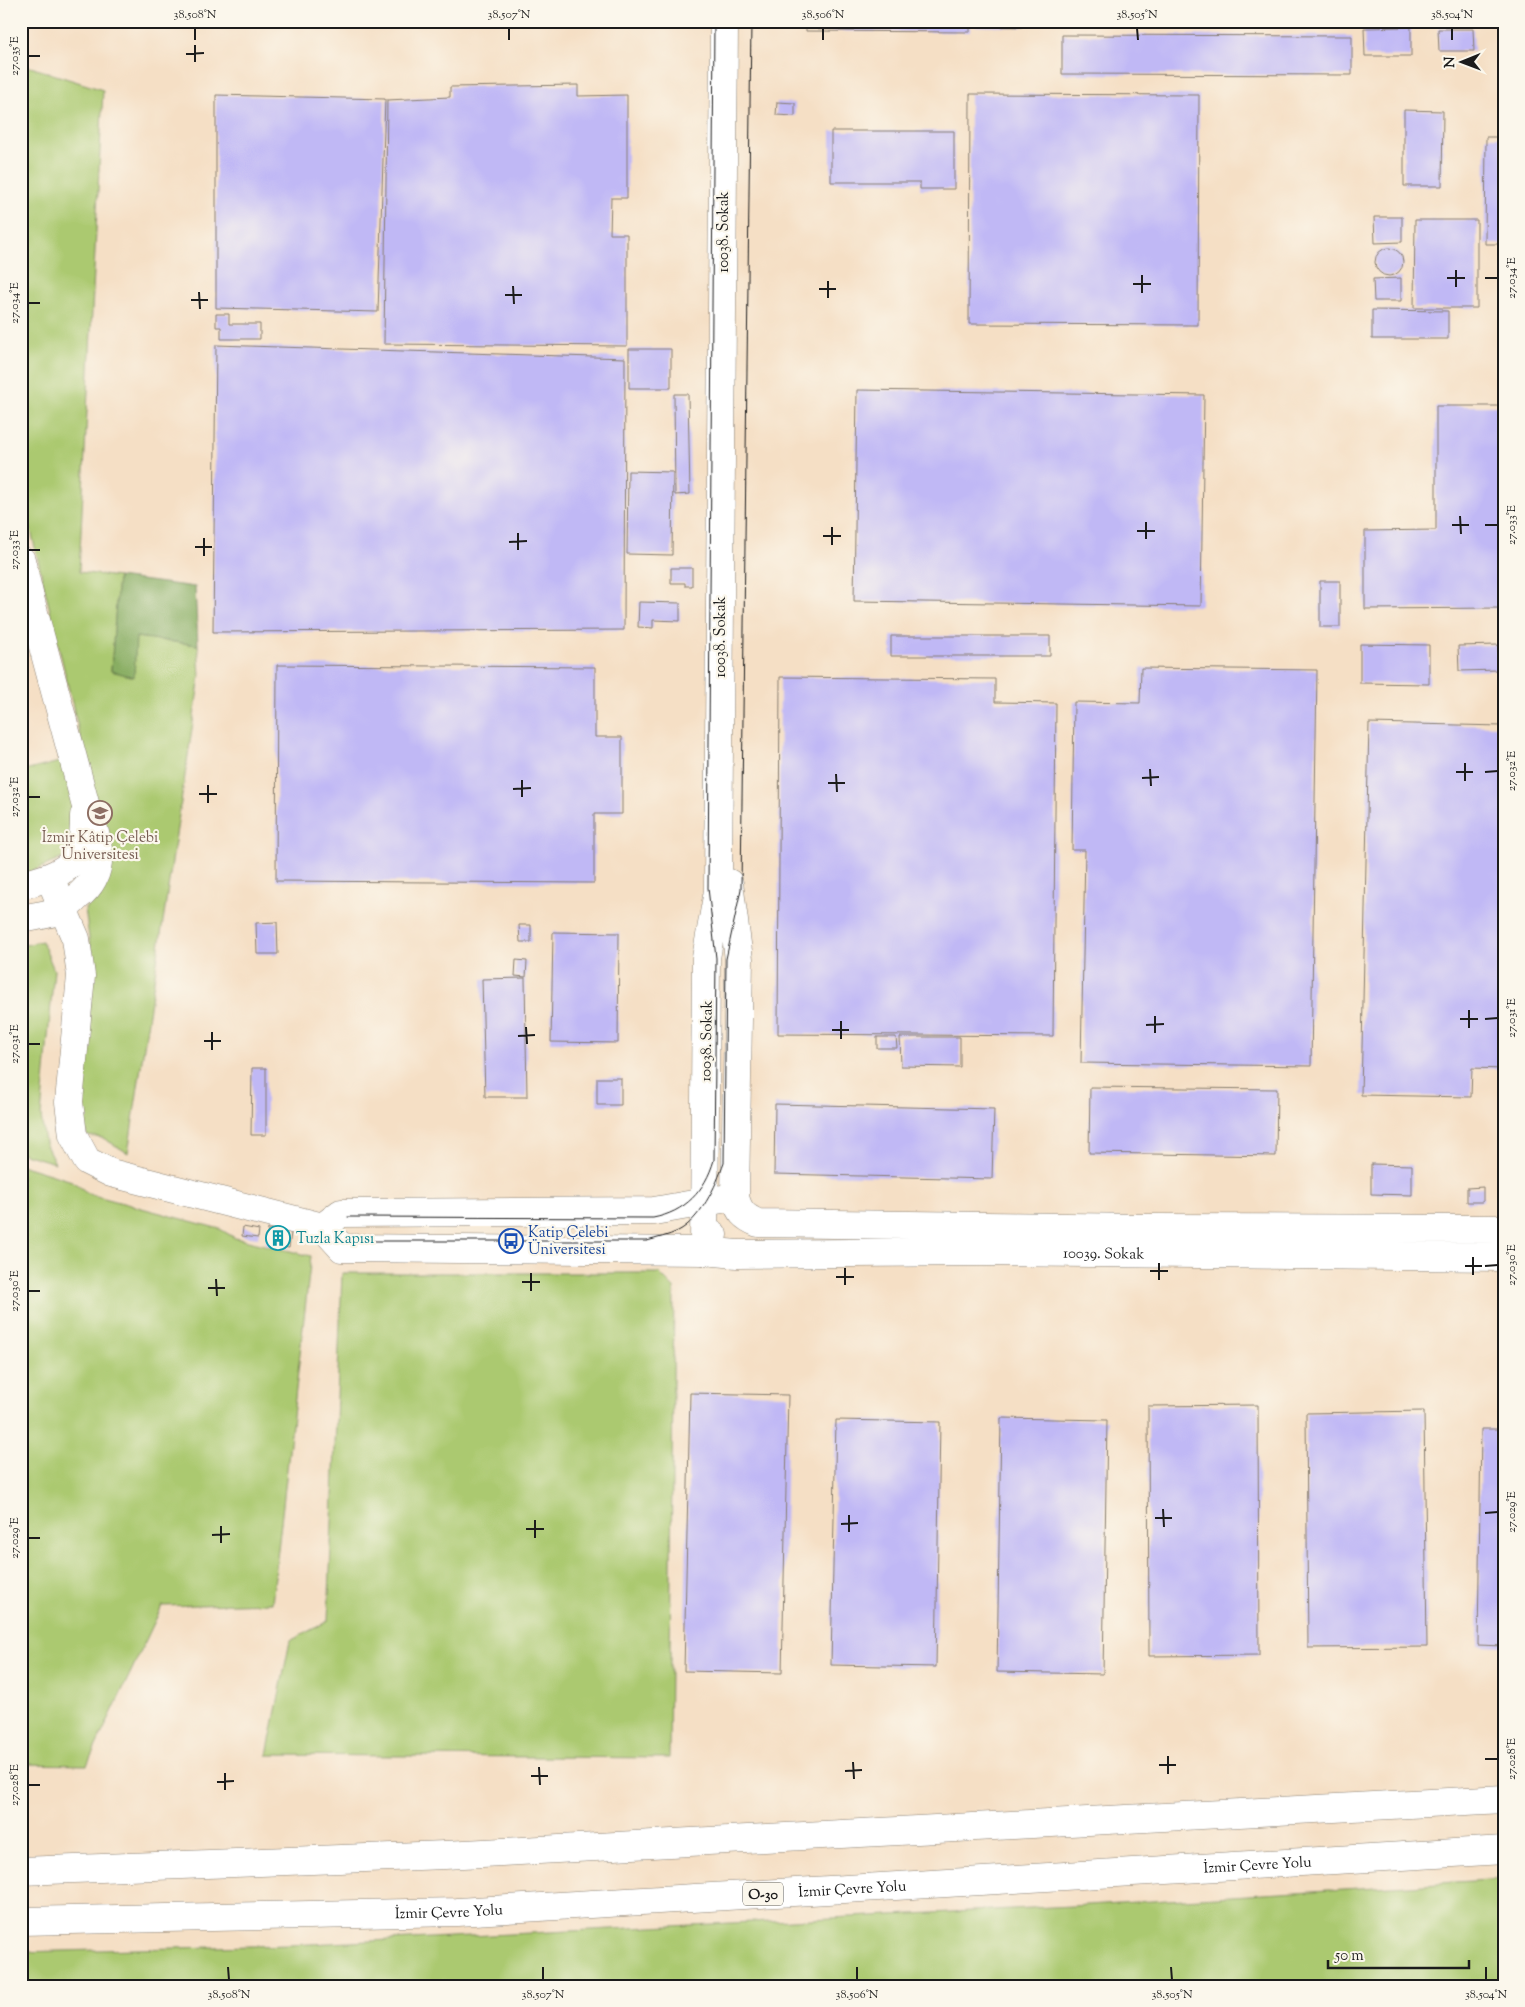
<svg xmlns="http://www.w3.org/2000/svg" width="1525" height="2007" viewBox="0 0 1525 2007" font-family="'Sorts Mill Goudy',serif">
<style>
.green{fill:#abc970;stroke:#647246}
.forest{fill:#88ad62;stroke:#52643f}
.building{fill:#c0b8f5}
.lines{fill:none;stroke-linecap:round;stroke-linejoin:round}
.minor-casing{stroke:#887e70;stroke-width:29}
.highway-casing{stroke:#887e70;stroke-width:29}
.minor{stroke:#fff;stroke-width:28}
.highway{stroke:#fff;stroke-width:28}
.tram{stroke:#1c1c1c;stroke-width:1}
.ticks{fill:none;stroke:#1c1c1c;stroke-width:2}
.labels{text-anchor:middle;stroke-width:4.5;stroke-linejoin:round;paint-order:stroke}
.shield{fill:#fbf7ec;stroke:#5f5e5a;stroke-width:1}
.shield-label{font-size:14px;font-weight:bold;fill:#1c1c1c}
.street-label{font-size:15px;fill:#1c1c1c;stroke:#fbf7ec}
.education-label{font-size:15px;fill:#785e54;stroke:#fbf7ec}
.transit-label{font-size:15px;fill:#164399;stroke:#fbf7ec;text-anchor:start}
.culture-label{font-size:15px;fill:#0d838f;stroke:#fbf7ec;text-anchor:start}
.neatline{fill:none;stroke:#1c1c1c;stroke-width:2}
.ticks-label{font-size:12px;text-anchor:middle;fill:#1c1c1c}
</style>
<rect width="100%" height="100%" fill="#fbf7ec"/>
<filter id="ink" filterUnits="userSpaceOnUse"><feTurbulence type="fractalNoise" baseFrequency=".02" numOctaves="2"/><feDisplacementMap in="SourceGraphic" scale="10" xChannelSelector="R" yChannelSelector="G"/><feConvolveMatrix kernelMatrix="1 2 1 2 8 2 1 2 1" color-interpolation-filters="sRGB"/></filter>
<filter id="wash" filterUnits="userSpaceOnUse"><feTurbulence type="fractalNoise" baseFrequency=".0096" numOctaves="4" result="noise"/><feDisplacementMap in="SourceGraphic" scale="20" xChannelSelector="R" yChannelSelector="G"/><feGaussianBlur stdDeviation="1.12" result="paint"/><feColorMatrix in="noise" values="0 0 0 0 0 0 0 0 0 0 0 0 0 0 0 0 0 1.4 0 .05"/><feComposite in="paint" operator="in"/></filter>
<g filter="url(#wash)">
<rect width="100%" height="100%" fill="#f5dfc5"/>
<!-- green -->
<path class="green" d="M21 64 103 90 79 572 118 577 111 671 136 637 198 645 200 676 128 1153 103 1138 87 1136 81 1113 93 967 85 909 105 877 107 849 21 489Z
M63 761 77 815 68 856 21 876V772Z
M42 941 54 970 41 1116 45 1143 55 1163 21 1153V946Z
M21 1165 72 1181 89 1194 220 1229 235 1238 311 1256 272 1603 162 1606 87 1765 21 1764Z
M342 1273H659L674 1288 669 1758 267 1755 290 1641 328 1621Z
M1504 1879V1986H21V1952L290 1945 1072 1906Z"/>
<!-- forest -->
<path class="forest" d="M118 577 195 587 198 645 136 637 134 677 111 671Z"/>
<g id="blocks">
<!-- building -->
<path class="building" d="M765 21H779V23H765Z
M806 21H970V32L806 31Z
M973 21H1022V27L973 26Z
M1411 27V56H1365L1364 28Z
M1438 29H1473L1474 51H1439Z
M1062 35 1352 36V75L1062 74Z
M578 85V96L627 95V198H611L610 234H627V346L384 344 387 100 450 97V87Z
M970 94 1199 95 1198 325 969 324Z
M216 95 385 99 378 312 216 308Z
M777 102 795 103V116L776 115Z
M1404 110 1443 111 1442 186H1404Z
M831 131H954V189H920V182H831Z
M1486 137H1504V244H1485Z
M1374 217H1402V242L1375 243Z
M1415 220H1477V308H1414Z
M1375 262a14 14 0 1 1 28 0a14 14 0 1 1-28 0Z
M1401 278V301H1374L1373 279Z
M1372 310 1448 311V339H1372Z
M216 314H229V324H260V339H221V327H216Z
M216 345 625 358 624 630 213 632Z
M629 349H671V388H629Z
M857 390 1204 395 1201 606 854 601Z
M674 394H688L690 494 675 495Z
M1436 406H1504V608L1365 609V531L1436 530Z
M628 471 673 472 672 555 627 554Z
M671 568H692V586H685V583H671Z
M1320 581H1340V627H1320Z
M639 602 680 603V621L653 620V628L638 627Z
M891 636H1050V656H891Z
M1360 644 1429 645V684L1360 683Z
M1498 645 1499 670 1459 671 1458 646Z
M277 665 595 667V737H622V814H594V883L276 881Z
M1141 668 1317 670 1311 1066 1081 1063 1085 850H1072L1074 702 1140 703Z
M780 677 995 679V702L1056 703 1053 1036 778 1034Z
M1502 707H1504V1069L1472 1068 1471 1097 1361 1095 1369 723 1502 726Z
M277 922 278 954H257L256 923Z
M519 925H531V942H520Z
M553 932 619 933 618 1043 551 1042Z
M516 960 527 961 526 977 515 976Z
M525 978 527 1097H485L482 979Z
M877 1037H896L897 1048H877Z
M900 1037H960V1067L901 1066Z
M252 1068H266V1135H251Z
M597 1078H621V1105H597Z
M1090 1087 1277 1089 1276 1156 1089 1153Z
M775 1104 994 1109 992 1179 774 1174Z
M1371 1164 1412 1165V1195L1371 1194Z
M1483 1187V1202H1467V1188Z
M243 1227 259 1230 258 1238 242 1236Z
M268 1229 291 1233 289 1248 266 1244Z
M690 1393 788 1395 782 1673 684 1671Z
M1258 1405 1259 1655 1149 1656 1148 1406Z
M1424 1411 1427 1647 1308 1648 1306 1413Z
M1001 1418 1107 1420 1103 1674 997 1672Z
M836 1420 940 1422 936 1667 831 1665Z
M1481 1429H1504V1646L1478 1645Z"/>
</g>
</g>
<g filter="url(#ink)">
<use href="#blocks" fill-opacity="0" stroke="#887e70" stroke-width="1"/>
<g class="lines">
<defs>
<g id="minor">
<path id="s1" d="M724 21 718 891 706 958 704 1251 737 1254 982 1252 1504 1257"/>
<path d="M21 560 30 598 85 803C97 836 111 871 77 897 73 901 68 906 62 909 51 915 34 916 21 919"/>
<path d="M50 878 76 939 81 976 69 1102 73 1135 87 1161 111 1173 323 1227 342 1248 704 1251 713 1235"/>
<path d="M729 883 739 959 735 1197C739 1212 744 1217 758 1223L1146 1228 1504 1229"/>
<path d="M21 885C43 880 74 872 81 847 84 837 84 826 84 816"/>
<path d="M323 1227 341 1213 654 1211 722 1199"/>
</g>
<g id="highway">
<path d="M21 1871 445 1855 1504 1799"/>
<path id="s2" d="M21 1921 457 1912 1504 1850"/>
</g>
</defs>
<!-- minor casing -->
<use href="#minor" class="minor-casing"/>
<!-- highway casing -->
<use href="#highway" class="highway-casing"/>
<!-- minor -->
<use href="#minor" class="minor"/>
<!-- highway -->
<use href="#highway" class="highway"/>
<!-- tram -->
<path class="tram" d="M348 1217 653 1218C685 1212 705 1191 714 1160L716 958 708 888 714 21
M347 1241H647C657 1238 668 1236 678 1231 700 1220 716 1186 724 1163L726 959 741 889 751 21"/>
</g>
</g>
<!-- ticks -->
<path class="ticks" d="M195 28V40M509 28V40M823 28V40M1137 28 1138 40M1452 28V40M195 45V62M186 54 204 53M28 56H40M1456 270V287M1142 275V293M1447 278H1465M1485 278H1498M828 281V298M1133 284H1151M513 286 514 304M819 289H836M199 292 200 309M505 295H522M191 300H208M28 303H40M1460 516 1461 534M1146 522V539M1452 525H1469M1485 525H1498M832 527V545M1137 531H1155M518 533V550M823 536H841M204 538V556M509 542 527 541M195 547H212M28 550H40M1465 763V781M1150 769 1151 786M1456 772H1473M1485 772 1498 771M836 774 837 792M1142 778 1159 777M522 780V797M828 783H845M208 785V803M513 789 531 788M199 794H217M28 797H40M1469 1010V1028M1155 1016V1033M1460 1019H1478M1485 1019 1498 1018M841 1021V1039M1146 1025 1164 1024M526 1027 527 1044M832 1030H849M212 1032V1050M518 1036 535 1035M204 1041H221M28 1044H40M1473 1257V1275M1159 1263V1280M1465 1266H1482M1485 1266 1498 1265M845 1268V1285M1150 1271H1168M531 1273V1291M836 1277H854M216 1279 217 1296M522 1282H540M208 1288H225M28 1291H40M1163 1509 1164 1527M1485 1513 1498 1512M849 1515V1532M1155 1518H1172M535 1520V1538M841 1524 858 1523M221 1526V1543M526 1529H544M212 1535 230 1534M28 1538H40M1168 1756V1774M1485 1759H1498M853 1762 854 1779M1159 1765H1176M539 1767 540 1785M845 1771 862 1770M225 1773V1790M531 1776H548M217 1782 234 1781M28 1785H40M228 1967 229 1980M543 1967V1980M857 1967V1980M1171 1967 1172 1980M1486 1967V1980"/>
<!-- icons -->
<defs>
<symbol id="university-ring" viewBox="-11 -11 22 22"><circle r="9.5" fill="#fbf7ec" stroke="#8d6e63" stroke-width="1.5"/><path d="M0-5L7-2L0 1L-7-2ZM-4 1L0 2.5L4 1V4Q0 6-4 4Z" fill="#8d6e63"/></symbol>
<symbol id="building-ring" viewBox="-11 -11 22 22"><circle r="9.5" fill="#fbf7ec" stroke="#0f9aa8" stroke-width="1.5"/><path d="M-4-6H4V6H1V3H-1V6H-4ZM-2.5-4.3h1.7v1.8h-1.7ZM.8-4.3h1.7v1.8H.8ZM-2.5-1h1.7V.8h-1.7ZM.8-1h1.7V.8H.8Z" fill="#0f9aa8"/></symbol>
<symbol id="bus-ring" viewBox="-11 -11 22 22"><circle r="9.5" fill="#fbf7ec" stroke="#1a4fb4" stroke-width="1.5"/><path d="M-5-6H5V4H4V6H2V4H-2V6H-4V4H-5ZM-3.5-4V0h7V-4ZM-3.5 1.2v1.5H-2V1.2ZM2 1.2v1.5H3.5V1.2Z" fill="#1a4fb4"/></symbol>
</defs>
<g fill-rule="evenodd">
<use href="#university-ring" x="86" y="799" width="28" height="28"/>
<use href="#building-ring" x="264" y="1224" width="28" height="28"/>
<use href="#bus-ring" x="497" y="1227" width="28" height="28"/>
</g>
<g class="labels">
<!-- shield labels -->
<rect class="shield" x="743" y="1882.5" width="40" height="23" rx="4"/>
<g class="shield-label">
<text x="763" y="1899">O-30</text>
</g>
<!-- street labels -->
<g class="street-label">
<text transform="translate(723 232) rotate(-90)" y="5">10038. Sokak</text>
<text transform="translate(720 637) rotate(-90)" y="5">10038. Sokak</text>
<text transform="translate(706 1041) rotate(-89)" y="5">10038. Sokak</text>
<text dy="5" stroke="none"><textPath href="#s1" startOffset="1631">10039. Sokak</textPath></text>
<text dy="5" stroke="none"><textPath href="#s2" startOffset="1238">İzmir Çevre Yolu</textPath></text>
<text dy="5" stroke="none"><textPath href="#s2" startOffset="832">İzmir Çevre Yolu</textPath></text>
<text dy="5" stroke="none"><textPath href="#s2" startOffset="428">İzmir Çevre Yolu</textPath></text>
</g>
<!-- education labels -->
<g class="education-label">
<text x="100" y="842">İzmir Kâtip Çelebi<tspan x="100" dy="17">Üniversitesi</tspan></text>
</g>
<!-- transit labels -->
<g class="transit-label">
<text x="528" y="1237">Katip Çelebi<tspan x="528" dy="17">Üniversitesi</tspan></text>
</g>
<!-- culture labels -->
<g class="culture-label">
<text x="296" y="1243">Tuzla Kapısı</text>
</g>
</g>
<!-- margin -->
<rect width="1525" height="2007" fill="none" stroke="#fbf7ec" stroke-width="55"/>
<!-- north arrow -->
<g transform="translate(1462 62) rotate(269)" stroke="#fbf7ec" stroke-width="4" paint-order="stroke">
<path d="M0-4L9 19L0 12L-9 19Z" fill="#1c1c1c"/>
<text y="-8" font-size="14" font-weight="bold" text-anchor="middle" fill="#1c1c1c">N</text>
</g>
<!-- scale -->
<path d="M1328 1960v8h141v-8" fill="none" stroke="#1c1c1c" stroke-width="2.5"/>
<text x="1335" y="1960" font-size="15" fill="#1c1c1c" stroke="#fbf7ec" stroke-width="4" paint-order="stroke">50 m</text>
<rect x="28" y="28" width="1470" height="1952" class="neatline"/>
<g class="ticks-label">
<text x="195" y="18">38.508°N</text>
<text x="509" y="18">38.507°N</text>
<text x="823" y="18">38.506°N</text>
<text x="1137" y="18">38.505°N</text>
<text x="1452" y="18">38.504°N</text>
<text transform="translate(14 56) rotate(-90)" y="4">27.035°E</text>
<text transform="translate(1511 278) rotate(-90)" y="4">27.034°E</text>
<text transform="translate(14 303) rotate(-90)" y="4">27.034°E</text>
<text transform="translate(1511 525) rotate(-90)" y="4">27.033°E</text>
<text transform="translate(14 550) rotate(-90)" y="4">27.033°E</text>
<text transform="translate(1511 771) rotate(-90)" y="4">27.032°E</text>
<text transform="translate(14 797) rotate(-90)" y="4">27.032°E</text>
<text transform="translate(1511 1018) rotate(-90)" y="4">27.031°E</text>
<text transform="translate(14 1044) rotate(-90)" y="4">27.031°E</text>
<text transform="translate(1511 1265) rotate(-90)" y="4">27.030°E</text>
<text transform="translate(14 1291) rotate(-90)" y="4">27.030°E</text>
<text transform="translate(1511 1512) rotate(-90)" y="4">27.029°E</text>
<text transform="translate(14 1538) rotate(-90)" y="4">27.029°E</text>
<text transform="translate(1511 1759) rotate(-90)" y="4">27.028°E</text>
<text transform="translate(14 1785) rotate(-90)" y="4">27.028°E</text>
<text x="229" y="1998">38.508°N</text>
<text x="543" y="1998">38.507°N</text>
<text x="857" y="1998">38.506°N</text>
<text x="1172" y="1998">38.505°N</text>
<text x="1486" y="1998">38.504°N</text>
</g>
</svg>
